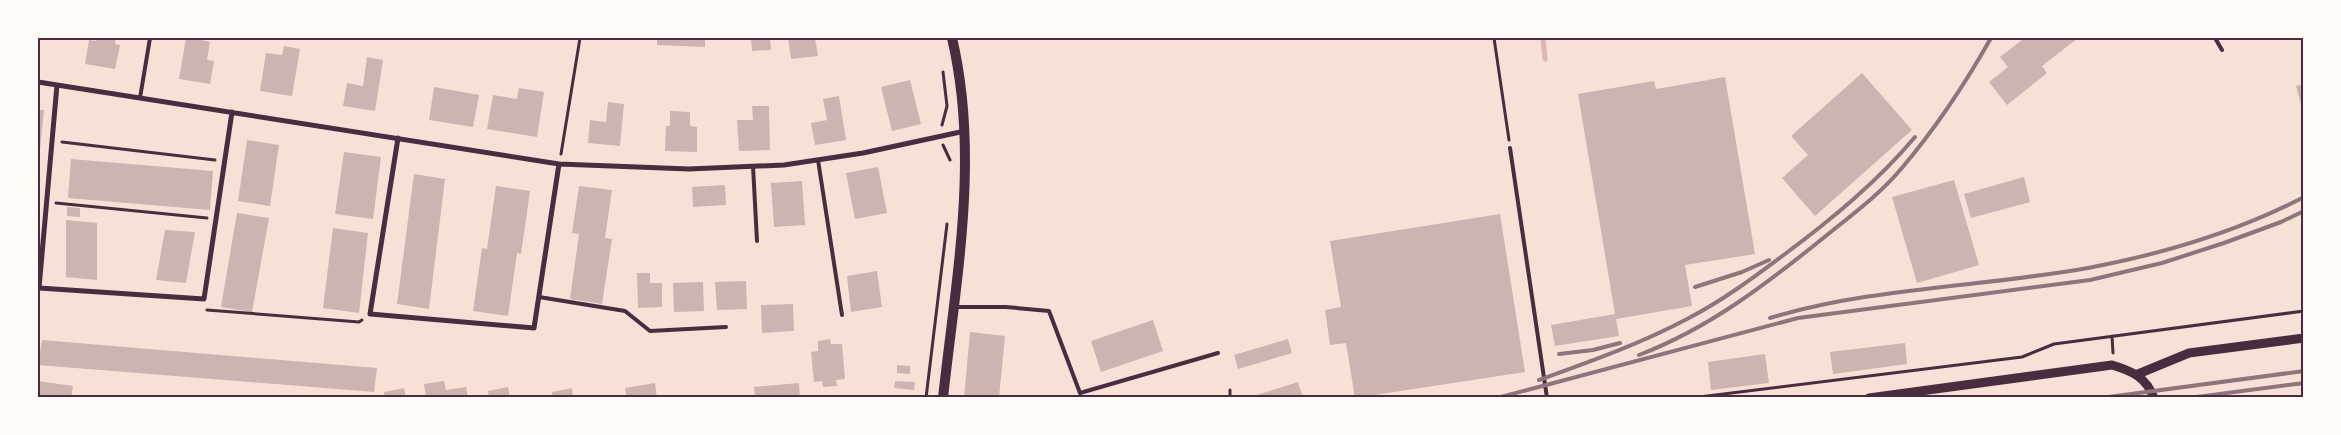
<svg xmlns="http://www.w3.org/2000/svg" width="2341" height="435" viewBox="0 0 2341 435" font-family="Montserrat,sans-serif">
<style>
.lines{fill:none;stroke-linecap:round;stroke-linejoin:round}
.stream{stroke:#dcb8b0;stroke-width:5}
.building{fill:#ccb4b1}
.path{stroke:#4a2c40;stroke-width:3}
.service{stroke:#4a2c40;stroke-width:4}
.minor{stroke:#4a2c40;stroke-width:5}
.tertiary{stroke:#4a2c40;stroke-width:9}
.secondary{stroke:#4a2c40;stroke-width:10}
.rail{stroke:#8f747c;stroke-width:4}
.neatline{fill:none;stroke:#4a2c40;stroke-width:2}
</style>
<rect width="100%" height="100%" fill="#f7e1d7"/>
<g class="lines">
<!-- stream -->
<path class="stream" d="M1543 38 1545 59"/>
</g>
<!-- building -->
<path class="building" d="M97 38H116L115 44 120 45 115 69 85 64 89 40 96 41Z
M186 38H202L201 40 210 42 207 60 214 61 210 84 179 79Z
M657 38H705V47L657 45Z
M751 38H770L771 50 752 51Z
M788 38H815L818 56 791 59Z
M2020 38H2078L2042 66 2047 73 2007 105 1989 82 2008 67 2000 57 2022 40Z
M284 46 300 49 292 96 260 91 266 53 282 55Z
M367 57 383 60 375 111 343 106 347 83 363 86Z
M1862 73 1912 130 1815 216 1782 178 1808 155 1791 136Z
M1725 77 1755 254 1685 265 1692 306 1616 319 1619 336 1555 346 1551 325 1615 314 1578 94 1654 81 1656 89Z
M910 80 921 124 892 131 881 87Z
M2304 84V112H2303L2296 86Z
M434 87 479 95 473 127 429 120Z
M519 88 544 92 537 137 487 129 493 95 517 99Z
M839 96 846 140 815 145 811 123 827 120 823 99Z
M608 102 624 104 620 146 588 143 590 120 606 122Z
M752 106H769L770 150 739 151 737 120H753Z
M38 110H44L39 159H38Z
M670 111 690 112V126L697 127V152L665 151 666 126H670Z
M247 140 279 145 270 206 238 201Z
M344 152 381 157 373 219 335 214Z
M71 159 213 171 210 210 68 198Z
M878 167 887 213 855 219 846 173Z
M414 174 445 179 429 309 397 304Z
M2024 177 2030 202 1971 218 1964 194Z
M1954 180 1979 265 1917 283 1892 197Z
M802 181 805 225 774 227 771 183Z
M725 185 726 205 693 207 692 187Z
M496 186 530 191 521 254 517 253 508 316 473 311 482 248 487 249Z
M579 186 612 190 605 238 612 239 602 304 570 299 579 234 572 233Z
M67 207 80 208V217L67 216Z
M237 213 269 218 252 312 221 307Z
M1500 214 1525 372 1355 398 1346 343 1330 345 1325 310 1341 307 1330 241Z
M66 220 97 223V280L66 277Z
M333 228 368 233 359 313 323 308Z
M165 230 195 232 186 283 156 280Z
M877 271 882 307 851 312 847 276Z
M637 273H650V283H662V307L638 308Z
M746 281 747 309 717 310 715 282Z
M703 282 704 311 674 312 673 283Z
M793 304 794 331 762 333 761 305Z
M1153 320 1163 351 1101 372 1091 341Z
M970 332 1005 336 999 398H964Z
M830 339 831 344H842L845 379 836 380 837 386 823 387 822 381 814 382 811 352 818 351V341Z
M1288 339 1292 353 1238 369 1234 355Z
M42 340 377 368 374 392 38 365Z
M1905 343 1907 364 1833 374 1830 352Z
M1765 354 1769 383 1711 390 1708 362Z
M897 365 910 366V374L897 373Z
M38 381 73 386 71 398H38Z
M444 381 446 390 466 387 468 398H426L424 384Z
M895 381 915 382 914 390 894 388Z
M1298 382 1303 398H1250V397Z
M655 383 657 398H627L625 388Z
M799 383 800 398H755L754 387Z
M508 387 510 398H489L488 391Z
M404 388 406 398H385L384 392Z
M572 388 573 398H553L552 392Z"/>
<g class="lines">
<!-- path -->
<path class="path" d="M1494 38 1509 140
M942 125 947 106 943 72
M62 142 215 160
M943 145 950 160
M561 154 580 38
M56 203 207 218
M207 310 359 322 362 320
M2112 336 2113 353
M1230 390V398
M926 398 947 224
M1691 398 2022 357 2054 344 2304 311"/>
<!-- service -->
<path class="service" d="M2215 38 2222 50
M140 98 150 38
M1510 148 1547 398
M818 160 842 315
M753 166 757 241
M539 297 625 311 650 331 726 327
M956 307H1006L1049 311 1080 393 1218 353"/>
<!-- minor -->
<path class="minor" d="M38 82 559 164 689 169 784 165 863 153 965 131
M57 85 39 288 204 299 232 112
M398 138 370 314 534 328 559 164"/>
<!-- tertiary -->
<path class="tertiary" d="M2138 374 2189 353 2304 338
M1869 398 2112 365C2132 371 2146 377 2154 398"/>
<!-- secondary -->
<path class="secondary" d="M943 398C956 278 980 157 952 38"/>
<!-- rail -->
<path class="rail" d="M1695 287 1742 272 1769 260
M1770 318C1873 287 1982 287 2088 268 2162 254 2237 232 2304 197
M1559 354 1593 350 1620 343
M1639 355C1710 328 1769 282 1827 235 1853 214 1880 194 1901 169 1936 128 1965 84 1991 38
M1539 380C1589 362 1640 344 1687 319 1722 301 1753 278 1785 254 1832 219 1877 182 1915 137
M1497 398 1798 318 2090 280 2162 263 2224 243 2281 222 2304 211
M2101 398 2304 371
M2189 398 2304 383"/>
</g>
<!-- border -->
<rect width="2341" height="435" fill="none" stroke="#fffaf5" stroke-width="78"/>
<rect x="39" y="39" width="2263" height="357" class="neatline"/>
</svg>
